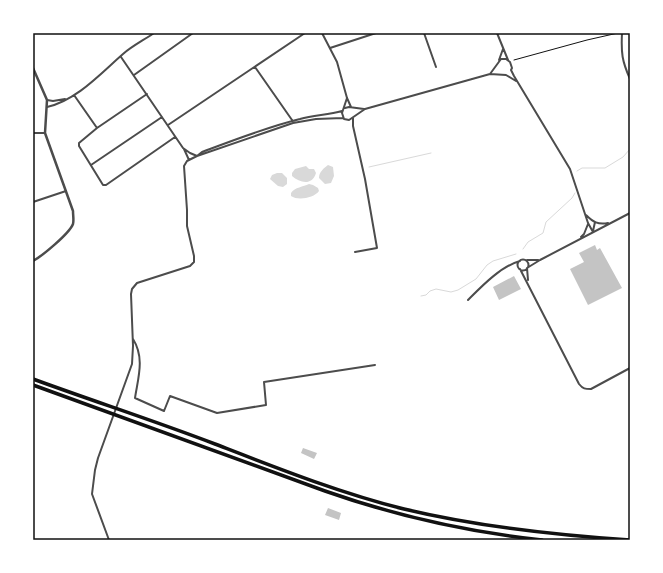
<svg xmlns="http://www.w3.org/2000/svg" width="663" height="573" viewBox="0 0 663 573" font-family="Inter,sans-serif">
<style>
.water{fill:#d9d9d9}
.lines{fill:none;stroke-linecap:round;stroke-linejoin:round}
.stream{stroke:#d9d9d9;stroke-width:1}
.building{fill:#c4c4c4}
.path{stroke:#111;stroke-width:1}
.minor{stroke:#4c4c4c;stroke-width:2}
.tertiary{stroke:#4c4c4c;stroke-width:2.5}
.motorway{stroke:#111;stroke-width:3.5}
.neatline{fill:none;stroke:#111;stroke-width:1.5}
</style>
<rect width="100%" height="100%" fill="#fff"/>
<!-- water -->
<path class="water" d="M328 165 333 167 334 176 331 183 325 184 319 178C319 172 324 168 328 165Z
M306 166 309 169H314L316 173C312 186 300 183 292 176V173L295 169Z
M277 173H282L287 178V184L283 187 278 186 270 179 272 175Z
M309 184 313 185 318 188 319 191C314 198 298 201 291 196V193C295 187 303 187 309 184Z"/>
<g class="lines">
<!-- stream -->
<path class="stream" d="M369 167 431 153
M577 171 582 168H605L623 157 630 149
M523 249 528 242 543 233 546 222 572 198 575 193
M421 296 426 295 430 291 436 289 451 292 458 290 476 279 487 265 493 261 516 254"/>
</g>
<!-- building -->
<path class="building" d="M595 245 597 250 600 248 622 288 588 305 570 269 584 262 579 253Z
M514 276 521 289 499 300 493 287Z
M303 448 317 453 314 459 301 453Z
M328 508 341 513 339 520 325 515Z"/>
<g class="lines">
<!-- path -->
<path class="path" d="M514 60 587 40 618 33"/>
<!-- minor -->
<path class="minor" d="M322 33 337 62 347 98 351 107
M424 33 436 67
M497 33 508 60
M622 33C621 53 622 61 630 79
M330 48 376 33
M121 57 183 148 190 153 197 156 202 152C234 140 267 127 300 119 314 115 328 115 342 111
M499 60 503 49
M255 67 292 120
M490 74 501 59H506L510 62 512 68 511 70 514 76 570 169 588 223 593 232
M134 75 193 33
M147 94 97 128 79 143V146L103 185H106L175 137
M74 95 97 128
M347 98 342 113 344 119 349 120 365 109 490 74 506 75 516 81
M47 100 53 101 65 99
M47 107C77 100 100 74 123 54 132 46 144 40 154 33
M345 108 349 107 364 109
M353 118V126L365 179 377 248 355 252
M168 125 305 33
M33 133H45
M184 149 189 160
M91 165 162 117
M33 202 66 191
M586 215C593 222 598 225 608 223
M593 231 595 222
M581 237 584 234 588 224
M517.5 265a5.5 5.5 0 1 1 11 0a5.5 5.5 0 1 1-11 0Z
M527 260H538
M520 269 579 384C583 389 585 389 591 389L630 368
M528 280 527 268 540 260 630 213
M468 300C481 287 501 266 520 261
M133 339C145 358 138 378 135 398L164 411 170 396 217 413 266 405 264 382 375 365
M109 540 92 494 95 470 98 458 132 364 133 346 131 294 132 289 137 283 190 266 194 262V256L187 226V210L184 166 187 161 197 156 293 123 316 119 343 118"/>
<!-- tertiary -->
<path class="tertiary" d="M33 68 47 100 45 133 73 211C73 216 74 220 73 224 69 234 42 256 33 261"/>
<!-- motorway -->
<path class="motorway" d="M33 379C93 401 155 421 215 444 277 468 340 493 404 509 479 527 554 535 630 540
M33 385 325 491C396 516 468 532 542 540"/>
</g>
<!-- border -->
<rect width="663" height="573" fill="none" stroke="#ffffff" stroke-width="68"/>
<rect x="34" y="34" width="595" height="505" class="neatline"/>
</svg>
